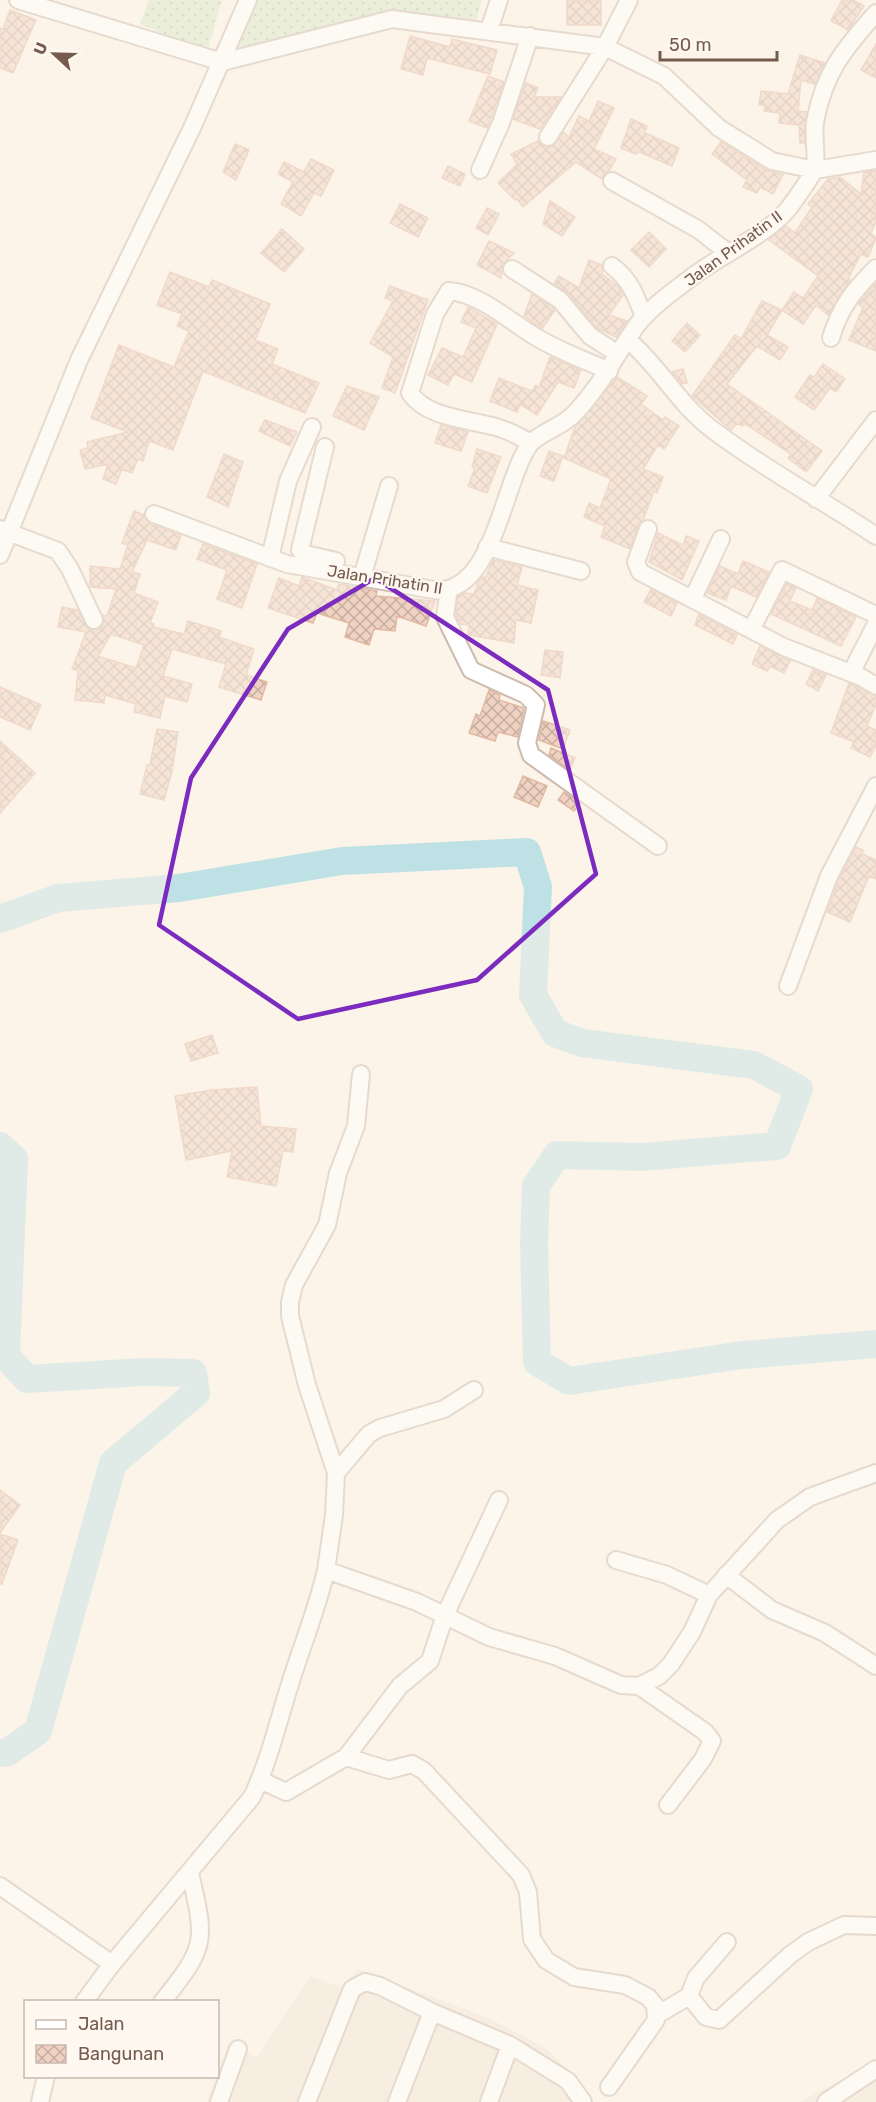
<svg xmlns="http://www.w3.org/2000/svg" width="876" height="2102" viewBox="0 0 876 2102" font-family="Rubik,sans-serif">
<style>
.residential{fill:#f3e5d8}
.grass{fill:url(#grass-dots)}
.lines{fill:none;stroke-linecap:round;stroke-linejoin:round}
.river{stroke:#bee1e5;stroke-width:28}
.building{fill:url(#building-cross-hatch);stroke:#e2b9a3;stroke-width:1.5;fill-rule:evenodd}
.minor-casing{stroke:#cdbbaf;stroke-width:20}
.minor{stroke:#fff;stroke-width:16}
.marked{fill:none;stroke:#7b2cbf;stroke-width:4.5;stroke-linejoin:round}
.labels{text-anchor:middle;stroke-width:4.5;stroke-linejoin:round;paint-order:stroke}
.street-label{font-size:16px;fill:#755a4e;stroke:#fef8f0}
</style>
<defs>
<pattern id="grass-dots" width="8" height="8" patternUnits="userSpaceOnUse" patternTransform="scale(1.5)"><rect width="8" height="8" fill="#d7e9c8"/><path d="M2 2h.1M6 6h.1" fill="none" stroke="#b3c0a5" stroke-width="1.8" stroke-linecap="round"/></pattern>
<pattern id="building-cross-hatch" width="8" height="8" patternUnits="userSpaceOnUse" patternTransform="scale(1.5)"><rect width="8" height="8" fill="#f0d2c2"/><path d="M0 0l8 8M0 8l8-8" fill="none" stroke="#c7ada0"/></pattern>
</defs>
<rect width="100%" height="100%" fill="#fcf4e9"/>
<!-- residential -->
<path class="residential" d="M358 1969 491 2019 547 2049 590 2093 591 2102H207L229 2042 257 2058 310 1976 341 1987Z
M876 2063V2102H799Z"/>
<!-- grass -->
<path class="grass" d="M149 0H222L207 52 140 24Z
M252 0H482L476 22 371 19 236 52Z"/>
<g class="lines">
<!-- river -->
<path class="river" d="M0 919 58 898 179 888 342 861 527 852 538 887 533 995 555 1033 582 1043 754 1065 799 1089 777 1146 642 1157 557 1155 536 1186 534 1242 537 1362 569 1381 742 1355 876 1344
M0 1146 14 1159 6 1356 27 1379 143 1372 193 1373 196 1393 113 1463 38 1731 8 1752 0 1753"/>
</g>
<!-- building -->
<path class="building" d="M567 0H601V25H567Z
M842 0H853L864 6 848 30 831 21Z
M10 10 36 20 13 73 0 68V28L3 29Z
M410 36 450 47 452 39 497 50 490 74 427 58 423 75 401 69Z
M876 44V78L861 70Z
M800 55 825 63 815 84 801 80 798 111 807 112 804 143H800L799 125 779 123 780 113 764 111 765 105H759L761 91 788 94Z
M488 76 504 82 487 128 469 121Z
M526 83 538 88 534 97H561L540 129 513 119Z
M598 101 614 108 594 149 616 159 609 171 602 179 576 162 523 207 517 199 515 200 498 183 517 164 511 154 538 141 543 146 552 147 563 132 569 137 579 116 589 121Z
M631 119 647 126 645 133 679 148 672 166 637 151 636 154 621 148Z
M721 142 766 170 783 175 773 194 760 187 757 193 743 187 747 180 712 154Z
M235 144 249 150 236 180 223 172Z
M311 159 334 170 321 196 314 193 301 216 281 204 293 182 278 174 284 162 304 172Z
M448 166 465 174 460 186 442 178Z
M876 171V222L871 233 876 238 868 257 861 254 848 279 850 280 828 315 816 305 803 324 782 310 794 292 803 298 818 276 769 240 786 226 795 233 812 207 808 204 828 179 840 177 861 194 864 173Z
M550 201 575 217 562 236 543 224Z
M400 204 428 218 418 237 390 223Z
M487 208 499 214 488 235 476 228Z
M282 229 304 249 284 272 261 253Z
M649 232 666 249 649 267 631 250Z
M489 241 514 253 503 264 501 278 477 265Z
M589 260 602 265V274L617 285 623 295 609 315 627 321 616 337 597 328 568 293 554 284 559 276 579 288Z
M170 272 209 287 212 280 270 304 255 340 278 349 272 364 319 383 305 413 203 371 173 450 149 441 143 461 138 459 132 473 122 469 116 484 103 479 108 464 85 469 80 450 88 448 87 442 128 432 91 418 119 345 174 367 189 331 177 326 182 314 157 305Z
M876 283V351L849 340 863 307 858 304Z
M390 286 428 300 395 393 382 388 393 357 370 343 393 301 385 298Z
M532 294 555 310 542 329 524 316Z
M762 301 782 310 767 335 788 347 780 360 757 346 727 384 822 451 806 472 788 458 791 454 744 423 742 426 737 423 731 430 692 396 735 335 741 339Z
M468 307 497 324 472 382 454 374 448 385 428 375 442 348 463 357 476 328 461 322Z
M687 323 700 335 685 352 672 341Z
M550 357 581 370 574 388 558 382 537 415 520 404 517 412 490 401 499 378 532 391 536 385 539 387Z
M823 364 845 379 836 392 830 388 814 410 795 397 810 375 814 377Z
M683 369 687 383 682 384 672 372Z
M617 377 647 396 641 404 663 420 665 417 679 426 664 449 658 445 643 469 663 477 657 493 654 491 643 520 638 525 630 549 601 537 605 526 584 517 589 503 600 508 611 479 564 458 575 427Z
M347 386 379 397 364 430 333 416Z
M265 420 297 432 290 446 259 431Z
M441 425 468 432 461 451 435 443Z
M477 449 501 457 487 493 468 486 475 468 472 467Z
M549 451 563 456 554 481 540 476Z
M224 454 243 462 228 507 207 497Z
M134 511 144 515 150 524 181 535 176 550 147 540 132 572 140 574 134 593 158 602 150 623 154 624 153 627 184 634 188 621 221 631 219 637 254 649 246 675 267 682 261 700 219 687 226 664 172 649 163 676 192 684 187 702 165 696 160 718 134 712 136 704 105 695 104 703 75 700 78 671 72 669 86 632 58 627 62 607 78 610 89 629 98 630 102 626 103 615 107 616 116 589 90 587V566L120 569 128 545 122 543ZM111 634 144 645 136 668 98 656Z
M658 533 683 545 686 536 699 541 682 580 649 562Z
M203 544 257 564 242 608 217 599 227 570 197 559Z
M493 560 522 567 517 585 538 590 531 623 516 620 514 643 468 635 469 625 460 624 456 615 458 596 463 593 474 594 478 582 482 577 485 578Z
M743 561 769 572 756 597 731 586 726 600 707 593 720 566 738 574Z
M302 577 337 590 339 584 377 591 376 596 435 601 426 626 397 616 395 631 374 629 369 645 345 637 349 623 317 613 313 623 268 608 279 578 299 586Z
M787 584 796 588 790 601 812 610 817 598 856 617 841 646 771 614Z
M651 589 677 603 671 616 644 602Z
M699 614 737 635 733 644 695 625Z
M760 646 790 661 784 673 770 666 767 671 752 664Z
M545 650 563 652 560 678 541 675Z
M813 670 826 675 818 691 806 684Z
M849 683 876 696V704L867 726 876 730V746L870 757 851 748 854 742 831 733Z
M0 687 41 705 30 730 0 717Z
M489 690 500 695 499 700 524 708 518 737 498 732 495 741 469 733 476 714 480 716Z
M543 721 570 730 563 749 539 740Z
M157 729 178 732 172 771 164 800 140 794 147 765H150Z
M0 741 35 773 0 813Z
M551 748 575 758 570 770 549 755Z
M523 776 547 786 538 807 514 797Z
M564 792 580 803 574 811 558 800Z
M856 847 863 850 862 854 876 860V879L869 876 850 922 827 912 839 880Z
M212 1035 218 1053 191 1061 185 1044Z
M257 1087 261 1126 296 1129 293 1152 283 1151 276 1186 227 1177 232 1151 186 1160 175 1096 212 1090Z
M0 1490 20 1505 0 1533Z
M0 1534 18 1540 2 1584H0Z"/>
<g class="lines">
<defs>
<path id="minor" d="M18 0 222 62 392 19 605 47 664 76 719 128 772 161 815 170 876 160
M489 30 499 0
M548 137 605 47 629 0
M480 170 501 123 530 36
M612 181 699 230 727 252
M612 266C630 279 636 296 644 317
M512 269 560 300 590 336 618 354
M831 338C840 307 854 290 876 268
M628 340C660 367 678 404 713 430 764 469 823 500 876 536
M531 443C519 436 506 429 492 426 465 419 426 417 410 393L435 314 449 291C481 294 509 321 536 337 559 351 585 360 609 371
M325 447 300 550 305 554 336 561
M816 499 876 420
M154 514 287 564 434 590C494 596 503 480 530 444 540 432 562 427 574 414 600 387 616 355 637 325 650 308 671 293 688 280 716 257 766 236 788 209 793 203 814 173 815 168 817 153 813 137 815 122 824 73 844 49 876 13
M0 529 58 551 70 569 94 620
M648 529 636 562 640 572 784 647 861 677 876 686
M487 547 581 571
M0 555 79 360 192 128 248 0
M270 558 288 481 312 427
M365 567 389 486
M444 591 448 595 445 617 471 670 526 695 536 705 527 743 531 755 658 846
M693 598 721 539
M752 628 782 570 876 615
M851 673 876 624
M788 986 829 876 876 786
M336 1473 369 1434 380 1428 444 1409 474 1390
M616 1560 667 1575 709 1595
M326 1570 334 1515 336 1473 307 1385 290 1316V1302L294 1285 327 1225 338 1173 356 1126 361 1074
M726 1575 772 1610 825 1633 876 1666
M639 1686 705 1732 712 1741 703 1759 668 1805
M346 1757 400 1686 430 1661 445 1615 499 1500
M260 1780 286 1792 346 1757 389 1770 412 1764 424 1771 521 1875 528 1892 532 1939 546 1960 574 1977 625 1985 648 1997 655 2005 656 2020 609 2087
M0 1886 112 1964
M689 1996 706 2017 719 2020 790 1955 808 1942 844 1925 876 1926
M84 2002 112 1964 252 1797C269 1761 278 1722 290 1684 302 1645 317 1610 326 1570L417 1602 489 1637 555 1656 621 1685 639 1686 659 1676 671 1664 692 1632 709 1595 777 1520 810 1497 876 1473
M162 2002C207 1946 206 1942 190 1873
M657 2015 689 1996 696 1978 727 1942
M40 2102 46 2076
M219 2102 238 2049
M307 2102 352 1989 365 1982 380 1986 432 2012 510 2045
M397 2102 432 2012
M489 2102 510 2045 568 2081 583 2102
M826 2102 876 2069"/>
</defs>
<!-- minor casing -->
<use href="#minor" class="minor-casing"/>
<!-- minor -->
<use href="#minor" class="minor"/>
</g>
<!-- marked area -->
<path d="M0 0H876V2102H0ZM375 578 548 690 596 874 477 980 298 1019 159 925 191 778 288 629Z" fill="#fcf4e9" fill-opacity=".55" fill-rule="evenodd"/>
<path class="marked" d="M375 578 548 690 596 874 477 980 298 1019 159 925 191 778 288 629Z"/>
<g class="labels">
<!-- street labels -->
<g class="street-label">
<text transform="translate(733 248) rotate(-36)" y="6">Jalan Prihatin II</text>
<text transform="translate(385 579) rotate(9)" y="6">Jalan Prihatin II</text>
</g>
</g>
<!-- legend -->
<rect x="24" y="2000" width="195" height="78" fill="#fef8f0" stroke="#c7b9af" stroke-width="1.5"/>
<rect x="36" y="2020" width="30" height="9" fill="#ffffff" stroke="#c7b9af" stroke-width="1.5"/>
<text x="78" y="2030" font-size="18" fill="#755a4e">Jalan</text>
<rect x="36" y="2045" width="30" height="18" fill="url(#building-cross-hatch)" stroke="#c7b9af" stroke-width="1.5"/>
<text x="78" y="2060" font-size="18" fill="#755a4e">Bangunan</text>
<!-- north arrow -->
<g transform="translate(54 54) rotate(292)" stroke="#fef8f0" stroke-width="4.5" paint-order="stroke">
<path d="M0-4.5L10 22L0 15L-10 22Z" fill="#755a4e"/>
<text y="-9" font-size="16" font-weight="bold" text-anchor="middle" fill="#755a4e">U</text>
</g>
<!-- scale -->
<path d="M660 51v9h117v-9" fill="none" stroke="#755a4e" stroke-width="3"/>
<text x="669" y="51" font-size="18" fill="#755a4e" stroke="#fef8f0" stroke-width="4.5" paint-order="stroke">50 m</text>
</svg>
